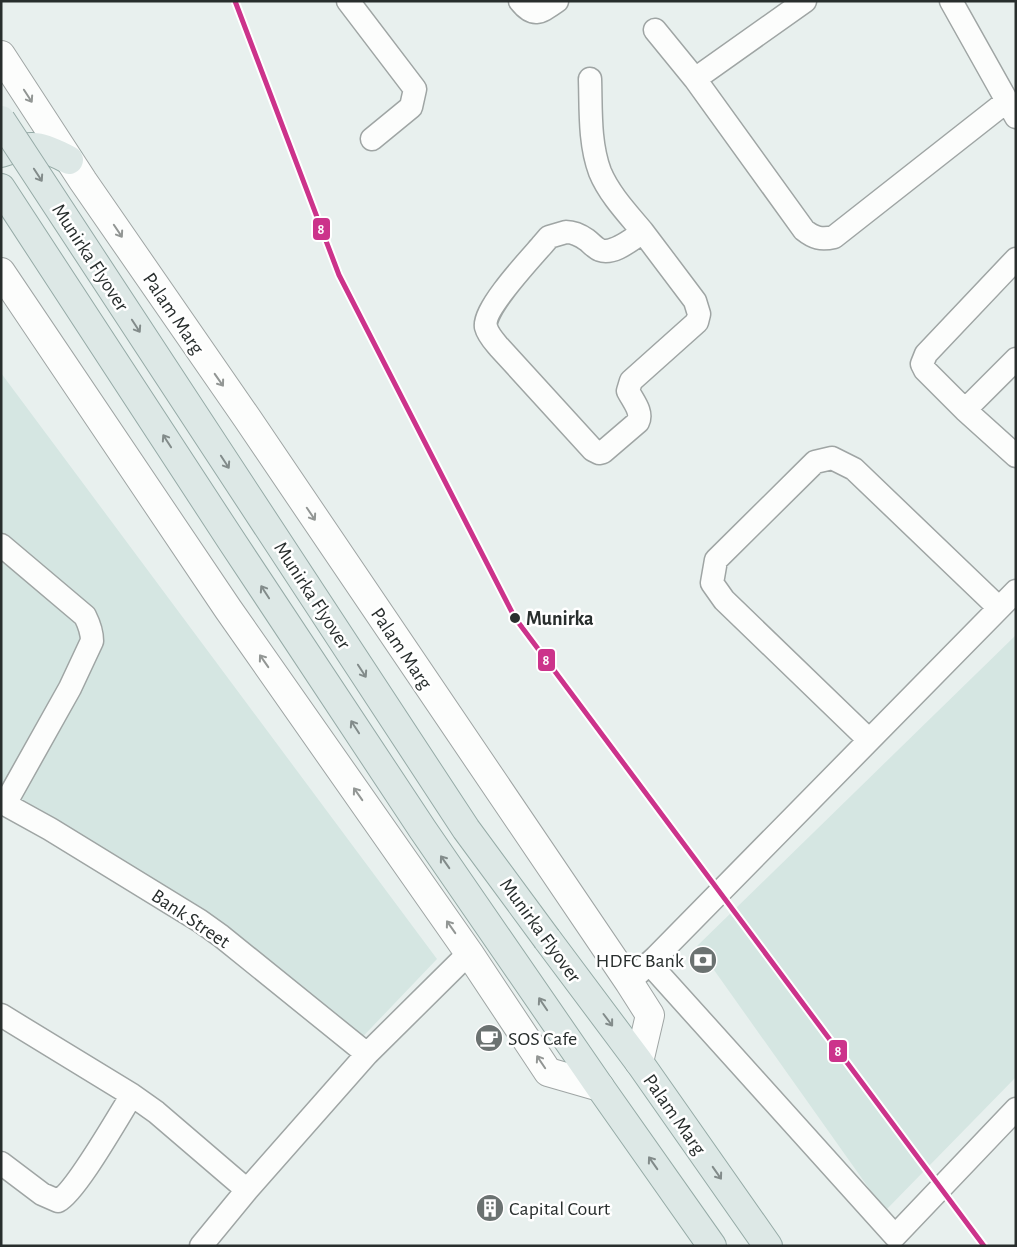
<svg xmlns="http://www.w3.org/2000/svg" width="1017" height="1247" viewBox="0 0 1017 1247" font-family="'Alegreya Sans',sans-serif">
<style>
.built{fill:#d5e6e2}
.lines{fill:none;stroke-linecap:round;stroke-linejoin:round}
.minor-casing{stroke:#9fa5a4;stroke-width:25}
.secondary-casing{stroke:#9fa5a4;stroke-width:30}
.primary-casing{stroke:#96aba7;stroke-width:30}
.minor{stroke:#fcfdfc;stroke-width:22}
.secondary{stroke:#fcfdfc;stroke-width:28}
.primary{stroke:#dde8e6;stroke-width:28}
.primary-bridge-casing{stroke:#96aba7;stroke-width:30;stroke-linecap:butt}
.primary-bridge{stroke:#dde8e6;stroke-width:28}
.metro-1-casing{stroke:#fff;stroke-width:9}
.metro-1{stroke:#cc338b;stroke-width:5}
.oneway{stroke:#929694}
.oneway2{stroke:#828b8a}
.stop-dot{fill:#282e2d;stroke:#fff;stroke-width:2}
.labels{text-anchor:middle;stroke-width:5;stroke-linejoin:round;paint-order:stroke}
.street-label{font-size:20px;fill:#282e2d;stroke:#fff}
.stop-label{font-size:20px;font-weight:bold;fill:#282e2d;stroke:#fff;text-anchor:start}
.poi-label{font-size:20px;fill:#282e2d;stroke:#fff;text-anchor:start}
.line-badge{stroke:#fff;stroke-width:2}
.badge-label{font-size:14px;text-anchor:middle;font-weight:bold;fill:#fff}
</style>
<rect width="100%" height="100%" fill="#e8f0ee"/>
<!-- built -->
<path class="built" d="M1 373 437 959 351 1049 241 950 1 811Z
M1016 635V1077L885 1211 697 946Z"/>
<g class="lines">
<defs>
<path id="minor" d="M348 1 415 89 411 107 372 139
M520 1C534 19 541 12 557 1
M805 1 695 79 804 230C814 238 821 240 834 237L1007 101
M951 1 1016 117
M655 30 695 79
M590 79C591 108 589 143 600 172 609 194 628 214 643 232
M566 232C574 232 580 235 587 240 591 243 595 248 600 250 614 255 632 239 643 232L695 301 699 314 697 322 631 381 628 391C633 401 643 412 638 422L603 452 599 453 593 450 499 347C494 341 488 335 486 327 482 310 531 258 543 244L549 237Z
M1016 259 926 354 922 364 925 370 965 410 1016 456
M965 410 1016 359
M1 545 85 616C89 624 92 631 92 641L70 688 5 804
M869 740 724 600 712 583 716 560 815 462 832 458 854 469 999 608
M1 802 50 829 200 921 221 936 367 1054
M649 963 895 1236 1016 1109
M629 982 656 957 1016 591
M1 1015 132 1095 156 1112 247 1190
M1 1163 42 1194 58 1201C76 1192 119 1115 132 1095
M201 1246 247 1190 367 1054 469 953"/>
<path id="secondary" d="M1 55 83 181 247 418 629 982 650 1015 639 1062
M1 272 228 609 469 953 548 1072 600 1087"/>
<path id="primary" d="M1 153C32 143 41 145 69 160
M1 188 231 540 423 830 600 1087 712 1246
M547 939 639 1062 768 1246"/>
</defs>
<!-- minor casing -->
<use href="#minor" class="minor-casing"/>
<!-- secondary casing -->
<use href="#secondary" class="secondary-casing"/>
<!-- primary casing -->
<use href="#primary" class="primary-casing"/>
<!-- minor -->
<use href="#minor" class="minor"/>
<!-- secondary -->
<use href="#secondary" class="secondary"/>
<!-- primary -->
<use href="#primary" class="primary"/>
<defs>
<path id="primary-bridge" d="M1 120 466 829 547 939"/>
</defs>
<!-- primary-bridge casing -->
<use href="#primary-bridge" class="primary-bridge-casing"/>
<!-- primary-bridge -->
<use href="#primary-bridge" class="primary-bridge"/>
<defs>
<path id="metro-1" d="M235 1 339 275 515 618 984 1246"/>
</defs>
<!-- metro-1 casing -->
<use href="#metro-1" class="metro-1-casing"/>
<!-- metro-1 -->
<use href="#metro-1" class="metro-1"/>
</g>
<!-- one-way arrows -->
<defs><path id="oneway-shaft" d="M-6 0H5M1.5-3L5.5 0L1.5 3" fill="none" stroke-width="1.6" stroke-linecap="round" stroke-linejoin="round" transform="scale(1.25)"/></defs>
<g class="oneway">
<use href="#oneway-shaft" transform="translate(28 96) rotate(57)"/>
<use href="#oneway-shaft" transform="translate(118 231) rotate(56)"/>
<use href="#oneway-shaft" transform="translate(219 380) rotate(55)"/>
<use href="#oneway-shaft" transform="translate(311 514) rotate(56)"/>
<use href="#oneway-shaft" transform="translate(264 661) rotate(-125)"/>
<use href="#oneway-shaft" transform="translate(358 794) rotate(-125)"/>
<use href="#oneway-shaft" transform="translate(451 927) rotate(-125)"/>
<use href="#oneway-shaft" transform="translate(541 1062) rotate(-124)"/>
</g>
<g class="oneway2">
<use href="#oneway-shaft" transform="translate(38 175) rotate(57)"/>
<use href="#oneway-shaft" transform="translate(136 326) rotate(57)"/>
<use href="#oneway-shaft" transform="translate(167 441) rotate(-123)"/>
<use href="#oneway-shaft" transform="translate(225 462) rotate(57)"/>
<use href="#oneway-shaft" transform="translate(265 592) rotate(-123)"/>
<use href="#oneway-shaft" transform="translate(362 671) rotate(57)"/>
<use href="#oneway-shaft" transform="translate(355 727) rotate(-123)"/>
<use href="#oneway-shaft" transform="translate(445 862) rotate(-125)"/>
<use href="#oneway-shaft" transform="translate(543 1004) rotate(-124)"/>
<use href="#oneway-shaft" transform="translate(608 1020) rotate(53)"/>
<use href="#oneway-shaft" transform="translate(653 1163) rotate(-125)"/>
<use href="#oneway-shaft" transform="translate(717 1173) rotate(55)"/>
</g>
<!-- icons -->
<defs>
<symbol id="bank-disc" viewBox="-11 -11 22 22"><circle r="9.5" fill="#6b7271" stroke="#fff"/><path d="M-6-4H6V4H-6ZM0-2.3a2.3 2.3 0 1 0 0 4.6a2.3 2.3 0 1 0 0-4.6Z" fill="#fff"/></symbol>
<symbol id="cafe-disc" viewBox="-11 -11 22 22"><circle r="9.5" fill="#6b7271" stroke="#fff"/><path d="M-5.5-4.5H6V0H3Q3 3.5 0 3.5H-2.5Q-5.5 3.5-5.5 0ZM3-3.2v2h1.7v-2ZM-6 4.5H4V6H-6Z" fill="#fff"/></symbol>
<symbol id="building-disc" viewBox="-11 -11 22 22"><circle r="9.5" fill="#6b7271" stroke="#fff"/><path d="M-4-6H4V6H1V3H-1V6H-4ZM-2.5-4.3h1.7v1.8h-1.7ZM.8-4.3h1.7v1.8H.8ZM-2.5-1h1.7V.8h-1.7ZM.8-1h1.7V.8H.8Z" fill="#fff"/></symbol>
</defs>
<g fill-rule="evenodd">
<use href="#bank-disc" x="687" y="944" width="32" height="32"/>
<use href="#cafe-disc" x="473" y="1022" width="32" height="32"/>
<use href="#building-disc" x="474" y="1192" width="32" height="32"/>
</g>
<!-- markers -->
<circle class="stop-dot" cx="515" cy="618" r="6"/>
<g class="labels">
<!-- street labels -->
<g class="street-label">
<text transform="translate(91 257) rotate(57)" y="7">Munirka Flyover</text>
<text transform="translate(174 313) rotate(56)" y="7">Palam Marg</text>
<text transform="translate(313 595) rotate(57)" y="7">Munirka Flyover</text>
<text transform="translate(402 648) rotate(56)" y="7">Palam Marg</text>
<text transform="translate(191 918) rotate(34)" y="7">Bank Street</text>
<text transform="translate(541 930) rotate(54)" y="7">Munirka Flyover</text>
<text transform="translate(675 1114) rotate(55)" y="7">Palam Marg</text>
</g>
<!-- stop labels -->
<g class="stop-label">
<text x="526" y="625">Munirka</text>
</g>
<!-- poi labels -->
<g class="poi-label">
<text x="684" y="967" text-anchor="end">HDFC Bank</text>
<text x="508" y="1045">SOS Cafe</text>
<text x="509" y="1215">Capital Court</text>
</g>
</g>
<g class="line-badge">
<rect x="312" y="217" width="19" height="24" rx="5" fill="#cc338b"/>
<rect x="537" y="648" width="19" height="24" rx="5" fill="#cc338b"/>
<rect x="828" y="1039" width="20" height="24" rx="5" fill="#cc338b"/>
</g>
<g class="badge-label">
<text x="321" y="234">8</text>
<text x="546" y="665">8</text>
<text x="838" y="1056">8</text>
</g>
<!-- border -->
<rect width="1017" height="1247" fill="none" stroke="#282e2d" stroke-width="5"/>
</svg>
